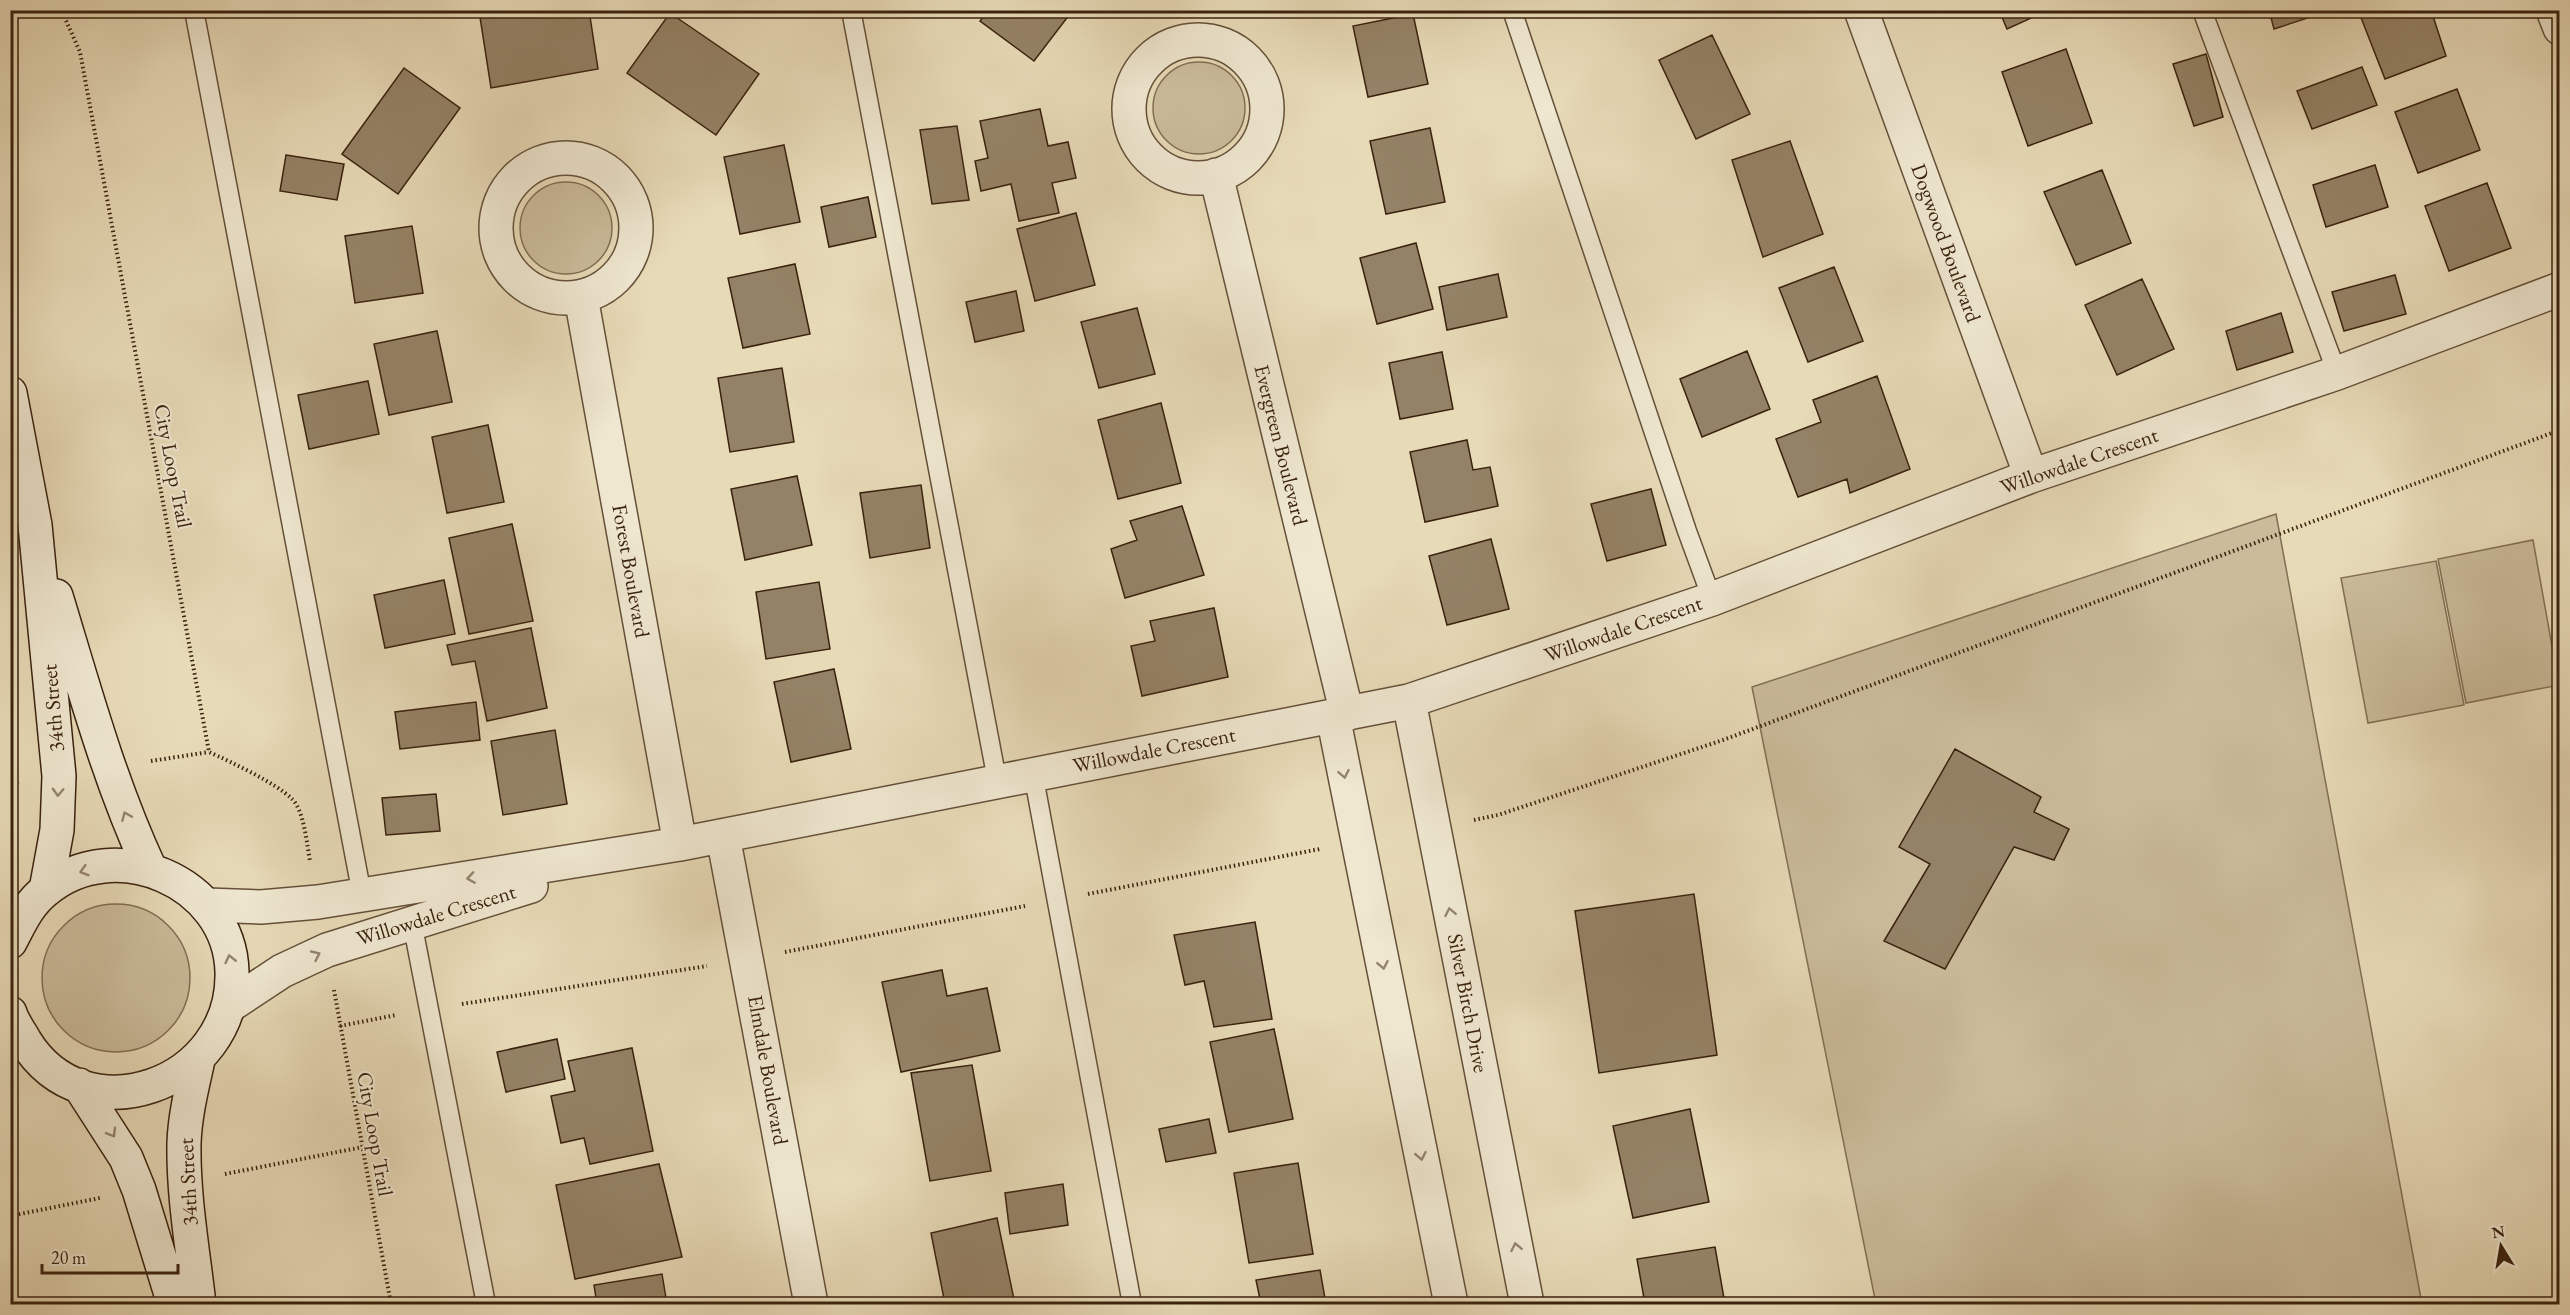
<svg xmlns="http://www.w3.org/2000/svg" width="2570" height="1315" viewBox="0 0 2570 1315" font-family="'EB Garamond',serif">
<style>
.green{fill:#cabb9a;stroke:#826e54;stroke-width:1.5}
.building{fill:#948266;stroke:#3a220f;stroke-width:1.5}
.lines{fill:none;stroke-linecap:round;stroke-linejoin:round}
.lane-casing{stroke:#655039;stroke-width:21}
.street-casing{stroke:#655039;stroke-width:36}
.secondary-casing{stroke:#3a220f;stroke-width:36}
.path{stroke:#3a220f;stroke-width:4;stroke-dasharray:1.5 3;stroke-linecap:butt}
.lane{stroke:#efe7d0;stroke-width:18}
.street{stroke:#efe7d0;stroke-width:33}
.secondary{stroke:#efe7d0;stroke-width:33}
.oneway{stroke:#948470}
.labels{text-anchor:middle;stroke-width:4.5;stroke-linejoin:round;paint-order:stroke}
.street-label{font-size:21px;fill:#3a220f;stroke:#efe7d0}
</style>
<rect width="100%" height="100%" fill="#e7dab7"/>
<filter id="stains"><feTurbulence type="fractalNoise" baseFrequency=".00333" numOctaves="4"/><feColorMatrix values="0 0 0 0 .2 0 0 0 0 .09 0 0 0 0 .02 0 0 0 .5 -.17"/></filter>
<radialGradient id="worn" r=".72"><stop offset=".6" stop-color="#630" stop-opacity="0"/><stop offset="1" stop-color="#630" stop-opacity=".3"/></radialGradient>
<!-- green -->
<path class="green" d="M1153 108a46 46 0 1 1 92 0a46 46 0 1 1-92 0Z
M520 228a46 46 0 1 1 92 0a46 46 0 1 1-92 0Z
M2276 514 2422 1304H1876L1752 687Z
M2533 540 2559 685 2466 703 2438 559Z
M2436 561 2464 705 2368 723 2341 578Z
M42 978a74 74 0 1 1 148 0a74 74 0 1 1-148 0Z"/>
<!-- building -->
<path class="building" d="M518 10H589L598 69 491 88 480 17Z
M988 10H1073L1034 61 980 21Z
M1999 10H2049L2007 29Z
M2269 10H2329V11L2274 29Z
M2358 10H2431L2446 56 2385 79Z
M670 13 759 74 716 135 627 73Z
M1413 14 1428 84 1368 97 1353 26Z
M1712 35 1750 114 1696 139 1659 60Z
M2066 49 2092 123 2028 146 2002 72Z
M2206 54 2223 117 2194 126 2173 64Z
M2362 67 2377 105 2312 129 2297 91Z
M404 68 460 108 398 194 342 154Z
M2457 89 2480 150 2418 173 2395 112Z
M1040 109 1048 146 1068 142 1076 178 1052 183 1059 213 1019 221 1011 184 981 191 975 161 988 158 980 121Z
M957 126 969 200 932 204 920 130Z
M1430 128 1445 202 1386 214 1370 141Z
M1790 141 1823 234 1763 257 1732 160Z
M784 145 800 222 740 234 724 157Z
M286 155 344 164 337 200 280 191Z
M2375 165 2388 207 2326 227 2313 185Z
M2102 170 2131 243 2076 265 2044 192Z
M2487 183 2511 248 2449 271 2425 206Z
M868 197 876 237 829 247 821 207Z
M1076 213 1095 285 1035 301 1017 229Z
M412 226 423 293 355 303 345 236Z
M1416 243 1433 309 1377 324 1360 258Z
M795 264 810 334 743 348 728 278Z
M1834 267 1863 341 1808 362 1779 288Z
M1498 274 1507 317 1447 330 1439 287Z
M2395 275 2406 314 2344 331 2332 292Z
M2142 279 2174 349 2117 375 2085 305Z
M1016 291 1024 331 975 342 966 302Z
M1137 308 1155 374 1099 388 1081 322Z
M2281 313 2293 352 2237 370 2226 331Z
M437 331 452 402 389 415 374 344Z
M1747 351 1770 409 1702 437 1680 379Z
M1442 352 1453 409 1400 419 1389 363Z
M782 368 794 442 730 452 718 378Z
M1877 376 1910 469 1850 493 1847 479 1798 497 1776 439 1821 422 1813 400Z
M368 381 379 434 309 449 298 395Z
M1161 403 1181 483 1118 499 1098 420Z
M488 425 504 502 447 513 432 437Z
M1467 440 1473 470 1490 467 1498 506 1425 522 1410 452Z
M797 476 812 545 745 560 731 489Z
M921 485 930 548 870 558 860 493Z
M1651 489 1666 545 1607 561 1591 504Z
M1182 506 1204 575 1125 598 1111 549 1137 540 1130 521Z
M512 524 533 621 469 634 449 538Z
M1491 539 1509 609 1447 625 1429 556Z
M444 580 455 634 385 648 374 595Z
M819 582 830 649 766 659 756 592Z
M1214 608 1228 677 1142 696 1131 646 1155 641 1150 621Z
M531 628 547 708 487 721 475 661 452 665 447 645Z
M834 669 851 749 791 762 774 682Z
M476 702 480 740 400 749 395 712Z
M555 730 567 804 503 815 491 741Z
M1955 749 2041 797 2034 812 2069 829 2054 860 2014 847 1945 969 1884 941 1930 864 1899 847Z
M436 794 440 831 386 835 382 798Z
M1694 894 1717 1055 1599 1073 1575 911Z
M1255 922 1272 1019 1214 1027 1204 981 1185 985 1174 935Z
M942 970 947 996 987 988 1000 1051 901 1072 882 982Z
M1274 1029 1293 1119 1229 1132 1210 1042Z
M557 1039 565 1079 506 1092 497 1052Z
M632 1048 653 1151 590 1164 584 1138 561 1143 551 1096 575 1091 568 1061Z
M972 1065 991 1171 930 1181 911 1073Z
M1690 1109 1709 1202 1633 1218 1613 1126Z
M1209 1119 1216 1153 1166 1162 1159 1129Z
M1298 1163 1313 1254 1249 1263 1234 1173Z
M659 1164 682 1257 575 1279 556 1185Z
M1063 1184 1068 1225 1010 1234 1005 1193Z
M997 1218 1015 1304H945L931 1233Z
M1715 1247 1725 1304H1645L1637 1259Z
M1320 1270 1326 1304H1261L1256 1280Z
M662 1274 667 1304H597L594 1285Z"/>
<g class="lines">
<defs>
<path id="lane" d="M194 10 362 895
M851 10 997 780
M1512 10 1687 531 1712 599
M2202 10 2337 373
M1033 773 1132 1304
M412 922 486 1304"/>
<path id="street" d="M1861 10 2031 476
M2553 10 2560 28
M1129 109a69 69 0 1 1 138 0a69 69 0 1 1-138 0Z
M496 228a70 70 0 1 1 140 0a70 70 0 1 1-140 0Z
M1216 175 1347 714
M581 297 680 844
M1409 701 1527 1304
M1333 716 1451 1304
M723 836 811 1304
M207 905 261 907 318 902 680 844 1409 701 1712 599 2031 476 2337 373 2560 289
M229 1006 282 971 327 950 531 886"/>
<path id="secondary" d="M10 393 35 525 59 776 57 830 46 890
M56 596C84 688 109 781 150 869
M10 942C20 923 28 904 46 890 114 833 230 881 232 972 235 1085 85 1139 25 1041 20 1032 13 1023 10 1013
M198 1060C192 1087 185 1115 184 1143 183 1196 193 1251 199 1304
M79 1085 126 1158 139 1190 174 1304"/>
</defs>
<!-- lane casing -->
<use href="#lane" class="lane-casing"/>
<!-- street casing -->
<use href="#street" class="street-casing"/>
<!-- secondary casing -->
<use href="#secondary" class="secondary-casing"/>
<!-- path -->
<path class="path" d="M58 10 64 16 80 52 209 752C231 762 276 783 292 799 304 810 307 845 310 861
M151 761 209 752
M10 784 19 782
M1474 820 1498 815 1723 740 2560 430
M1088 894 1320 849
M785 952 1025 906
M334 990 391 1304
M462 1004 707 966
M340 1026 396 1015
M225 1174 363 1147
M10 1216 100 1198"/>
<!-- lane -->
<use href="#lane" class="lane"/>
<!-- street -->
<use href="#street" class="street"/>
<!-- secondary -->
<use href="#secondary" class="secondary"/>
</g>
<!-- one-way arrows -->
<defs><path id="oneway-chevron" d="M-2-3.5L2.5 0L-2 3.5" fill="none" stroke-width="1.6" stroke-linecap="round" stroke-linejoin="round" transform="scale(1.5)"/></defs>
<g class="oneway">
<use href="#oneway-chevron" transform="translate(1344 774) rotate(79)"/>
<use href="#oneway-chevron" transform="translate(58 792) rotate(92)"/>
<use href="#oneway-chevron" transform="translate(126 816) rotate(-113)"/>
<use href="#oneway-chevron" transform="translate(84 871) rotate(164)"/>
<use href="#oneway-chevron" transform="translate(471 878) rotate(171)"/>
<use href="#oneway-chevron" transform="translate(1450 912) rotate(-101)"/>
<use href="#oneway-chevron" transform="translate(316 955) rotate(-25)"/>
<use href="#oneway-chevron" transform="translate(230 959) rotate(-103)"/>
<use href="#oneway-chevron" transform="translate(1383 965) rotate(79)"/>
<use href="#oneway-chevron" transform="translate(112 1133) rotate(60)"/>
<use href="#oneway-chevron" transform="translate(1421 1156) rotate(79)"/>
<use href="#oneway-chevron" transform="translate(1516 1247) rotate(-101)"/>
</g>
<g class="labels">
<!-- street labels -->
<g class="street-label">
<text transform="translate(1946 243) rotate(70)" y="7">Dogwood Boulevard</text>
<text transform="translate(1281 445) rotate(76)" y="7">Evergreen Boulevard</text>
<text transform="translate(2079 461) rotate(-19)" y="7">Willowdale Crescent</text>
<text transform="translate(173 466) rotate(79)" y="7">City Loop Trail</text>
<text transform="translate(631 571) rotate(80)" y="7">Forest Boulevard</text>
<text transform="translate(1623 629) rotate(-19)" y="7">Willowdale Crescent</text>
<text transform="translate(53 708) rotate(-95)" y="7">34th Street</text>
<text transform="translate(1154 750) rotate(-11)" y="7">Willowdale Crescent</text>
<text transform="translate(436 915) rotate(-17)" y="7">Willowdale Crescent</text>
<text transform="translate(1468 1003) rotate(79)" y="7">Silver Birch Drive</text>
<text transform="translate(768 1070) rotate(80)" y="7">Elmdale Boulevard</text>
<text transform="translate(375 1134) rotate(80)" y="7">City Loop Trail</text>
<text transform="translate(188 1182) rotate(-93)" y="7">34th Street</text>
</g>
</g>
<!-- margin -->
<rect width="2570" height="1315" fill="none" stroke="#e7dab7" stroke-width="36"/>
<rect x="12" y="12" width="2546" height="1291" fill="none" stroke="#3a220f" stroke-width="3"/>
<rect x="18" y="18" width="2534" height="1279" fill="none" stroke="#3a220f" stroke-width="1.5"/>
<!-- north arrow -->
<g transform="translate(2501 1246) rotate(349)" stroke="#efe7d0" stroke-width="4.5" paint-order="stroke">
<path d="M0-4.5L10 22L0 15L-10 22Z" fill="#3a220f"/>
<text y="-9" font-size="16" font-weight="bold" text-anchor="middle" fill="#3a220f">N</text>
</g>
<!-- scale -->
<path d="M42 1264v9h136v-9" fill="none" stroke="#3a220f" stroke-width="3"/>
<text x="51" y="1264" font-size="18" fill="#3a220f" stroke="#efe7d0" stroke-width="4.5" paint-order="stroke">20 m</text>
<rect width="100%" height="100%" filter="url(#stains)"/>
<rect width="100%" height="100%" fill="url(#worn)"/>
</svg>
